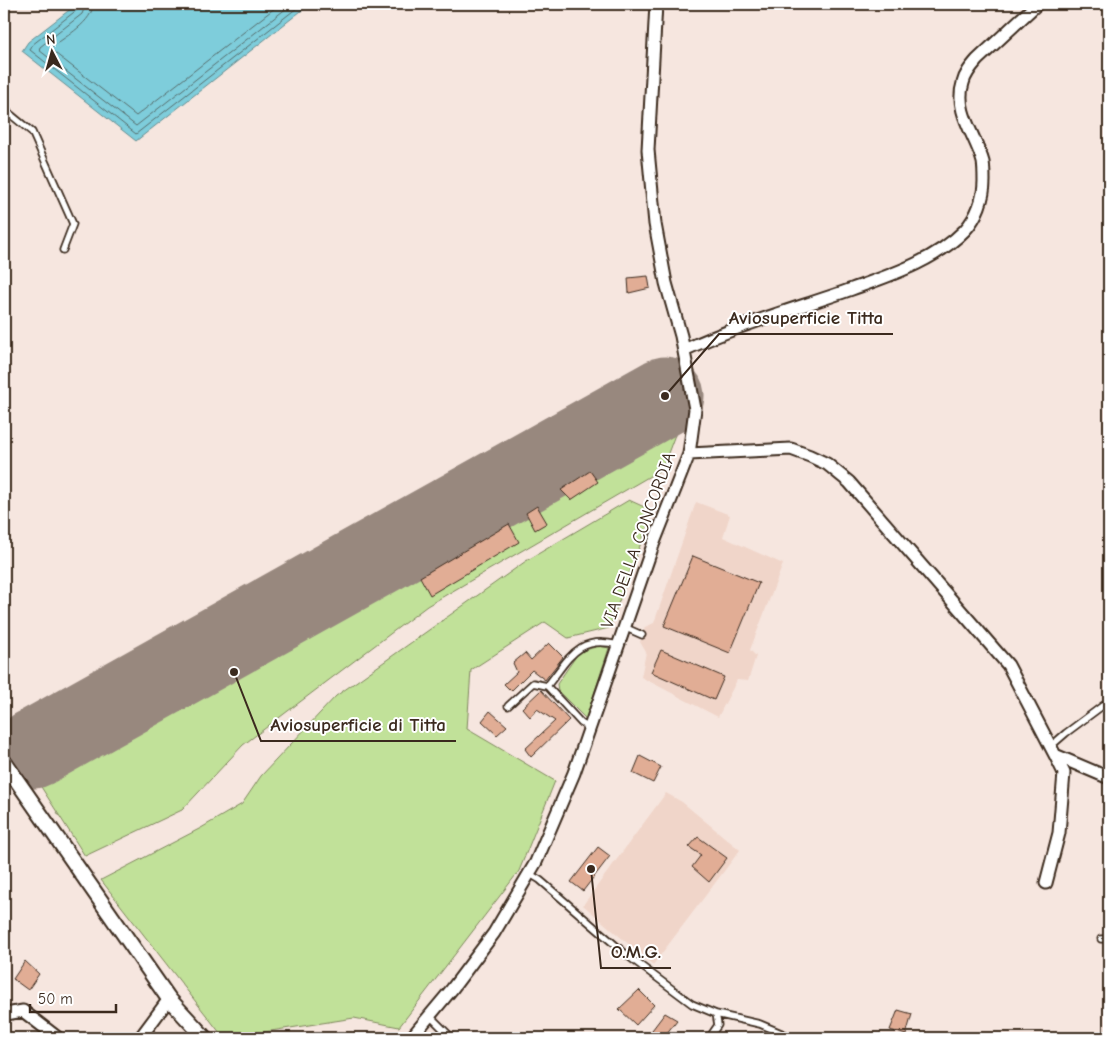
<svg xmlns="http://www.w3.org/2000/svg" width="1113" height="1042" viewBox="0 0 1113 1042" font-family="'Comic Neue',sans-serif">
<style>
.built{fill:#f0d5c9}
.green{fill:#c1e199;stroke:#7e865c}
.water{fill:#7ecddb;stroke:#638c8f}
.lines{fill:none;stroke-linecap:round;stroke-linejoin:round}
.shore{stroke:#566b6a;stroke-width:1}
.runway{stroke:#98887e;stroke-width:79}
.building{fill:#e1ad95;stroke:#3b2a1e}
.service-casing{stroke:#3b2a1e;stroke-width:9}
.minor-casing{stroke:#3b2a1e;stroke-width:15}
.tertiary-casing{stroke:#3b2a1e;stroke-width:18}
.service{stroke:#fff;stroke-width:5.5}
.minor{stroke:#fff;stroke-width:11}
.tertiary{stroke:#fff;stroke-width:14}
.labels{text-anchor:middle;stroke-width:4;stroke-linejoin:round;paint-order:stroke}
.street-label{font-size:18px;fill:#3b2a1e;stroke:#fff}
.leader{fill:none;stroke:#3b2a1e;stroke-width:2}
.callout-dot{fill:#3b2a1e;stroke:#fff;stroke-width:2}
.callout-label{font-size:19px;text-anchor:middle;font-weight:bold;fill:#3b2a1e;stroke:#fff;stroke-width:4;stroke-linejoin:round;paint-order:stroke}
</style>
<rect width="100%" height="100%" fill="#f6e6df"/>
<filter id="ink" filterUnits="userSpaceOnUse"><feTurbulence type="fractalNoise" baseFrequency=".02" numOctaves="2"/><feDisplacementMap in="SourceGraphic" scale="10" xChannelSelector="R" yChannelSelector="G"/><feConvolveMatrix kernelMatrix="1 2 1 2 8 2 1 2 1" color-interpolation-filters="sRGB"/></filter>
<g filter="url(#ink)">
<!-- built -->
<path class="built" d="M696 502 730 515 723 537 783 564 750 650 756 656 748 681 737 680 718 717 641 677 646 652 640 642 645 627 654 623Z
M666 793 682 802 740 850 653 965 583 905Z"/>
<!-- green -->
<path class="green" d="M671 367 684 411 662 469 427 606 243 745 182 810 85 856 10 738Z
M629 500 653 511 609 628 568 638 545 622 471 670 467 729 555 781 519 871 399 1027 354 1018 258 1033 249 1038H224L101 880 201 828 242 804 261 776 336 696 526 561Z
M599 646 609 648 586 719 558 691 557 684 579 652Z"/>
<!-- water -->
<path class="water" d="M77 4H310L136 141 22 51 28 42Z"/>
<g class="lines">
<!-- shore -->
<path class="shore" d="M80 4 78 9 32 45 30 50 136 134 302 4
M86 4 82 14 40 47 39 50 136 126 292 4
M93 4C93 22 66 36 52 47L51 50 136 116 280 4"/>
<!-- runway -->
<path class="runway" d="M33 749 665 396"/>
</g>
<!-- building -->
<path class="building" d="M648 276 650 288 629 293 628 278Z
M590 471 598 482 571 500 561 490Z
M537 506 547 523 535 530 526 513Z
M509 524 519 542 430 595 420 577Z
M693 556 759 583 730 653 664 626Z
M549 643 563 657 545 680 532 670 511 691 504 684 517 672 513 663 525 653 531 660Z
M661 650 724 677 714 700 651 672Z
M541 690 569 720 531 757 525 749 555 721 537 709 530 717 522 708Z
M490 711 507 726 497 735 482 721Z
M640 756 661 767 653 783 633 773Z
M698 837 727 858 709 882 692 867 701 855 689 847Z
M598 847 610 856 583 891 571 882Z
M25 961 39 974 28 990 13 979Z
M639 990 654 1005 636 1025 619 1009Z
M898 1010 912 1014 906 1035 890 1030Z
M665 1013 677 1020 663 1038H646Z"/>
<g class="lines">
<defs>
<path id="service" d="M4 109 32 132 73 224 63 250
M624 627 642 635
M547 686 581 723 589 728
M508 706 533 683 547 686C569 659 578 634 618 645
M1051 746 1066 733 1109 701
M530 874 540 880 628 956 692 1004 716 1014 718 1025 709 1038
M1101 939H1109
M716 1014 760 1024 793 1038
M430 1016 452 1038"/>
<path id="minor" d="M684 350C738 325 795 309 852 289 891 275 935 261 965 230 977 217 984 198 984 181 984 175 984 168 983 162 976 136 954 111 963 83 965 74 971 67 977 60L1037 4
M689 454 791 449 810 456 827 464 849 482 1008 665 1055 755 1064 773 1059 833 1046 883
M1055 755 1109 778
M4 1017 6 1014 23 1011 58 1038
M140 1038 169 999
M411 1038 452 989 494 933 536 862 574 773 653 545 689 454 695 409 681 336 666 283 655 224 648 150 656 4"/>
<path id="tertiary" d="M4 762 169 999 205 1038"/>
</defs>
<!-- service casing -->
<use href="#service" class="service-casing"/>
<!-- minor casing -->
<use href="#minor" class="minor-casing"/>
<!-- tertiary casing -->
<use href="#tertiary" class="tertiary-casing"/>
<!-- service -->
<use href="#service" class="service"/>
<!-- minor -->
<use href="#minor" class="minor"/>
<!-- tertiary -->
<use href="#tertiary" class="tertiary"/>
</g>
</g>
<g class="labels">
<!-- street labels -->
<g class="street-label">
<text transform="translate(638 540) rotate(-70)" y="6">VIA DELLA CONCORDIA</text>
</g>
</g>
<!-- callouts -->
<path class="leader" d="M665 396L719 334H893M234 672L261 741H456M591 869L601 968H671"/>
<g class="callout-dot">
<circle cx="665" cy="396" r="5"/>
<circle cx="234" cy="672" r="5"/>
<circle cx="591" cy="869" r="5"/>
</g>
<g class="callout-label">
<text x="806" y="324">Aviosuperficie Titta</text>
<text x="358" y="731">Aviosuperficie di Titta</text>
<text x="636" y="958">O.M.G.</text>
</g>
<!-- margin -->
<rect width="1113" height="1042" fill="none" stroke="#fff" stroke-width="20"/>
<rect x="10" y="10" width="1093" height="1022" fill="none" stroke="#3b2a1e" stroke-width="2" filter="url(#ink)"/>
<!-- north arrow -->
<g transform="translate(52 52) rotate(354)" stroke="#ffffff" stroke-width="4" paint-order="stroke">
<path d="M0-4L9 19L0 12L-9 19Z" fill="#3b2a1e"/>
<text y="-8" font-size="14" font-weight="bold" text-anchor="middle" fill="#3b2a1e">N</text>
</g>
<!-- scale -->
<path d="M30 1004v8h86v-8" fill="none" stroke="#3b2a1e" stroke-width="2.5"/>
<text x="38" y="1004" font-size="15" fill="#3b2a1e" stroke="#ffffff" stroke-width="4" paint-order="stroke">50 m</text>
</svg>
